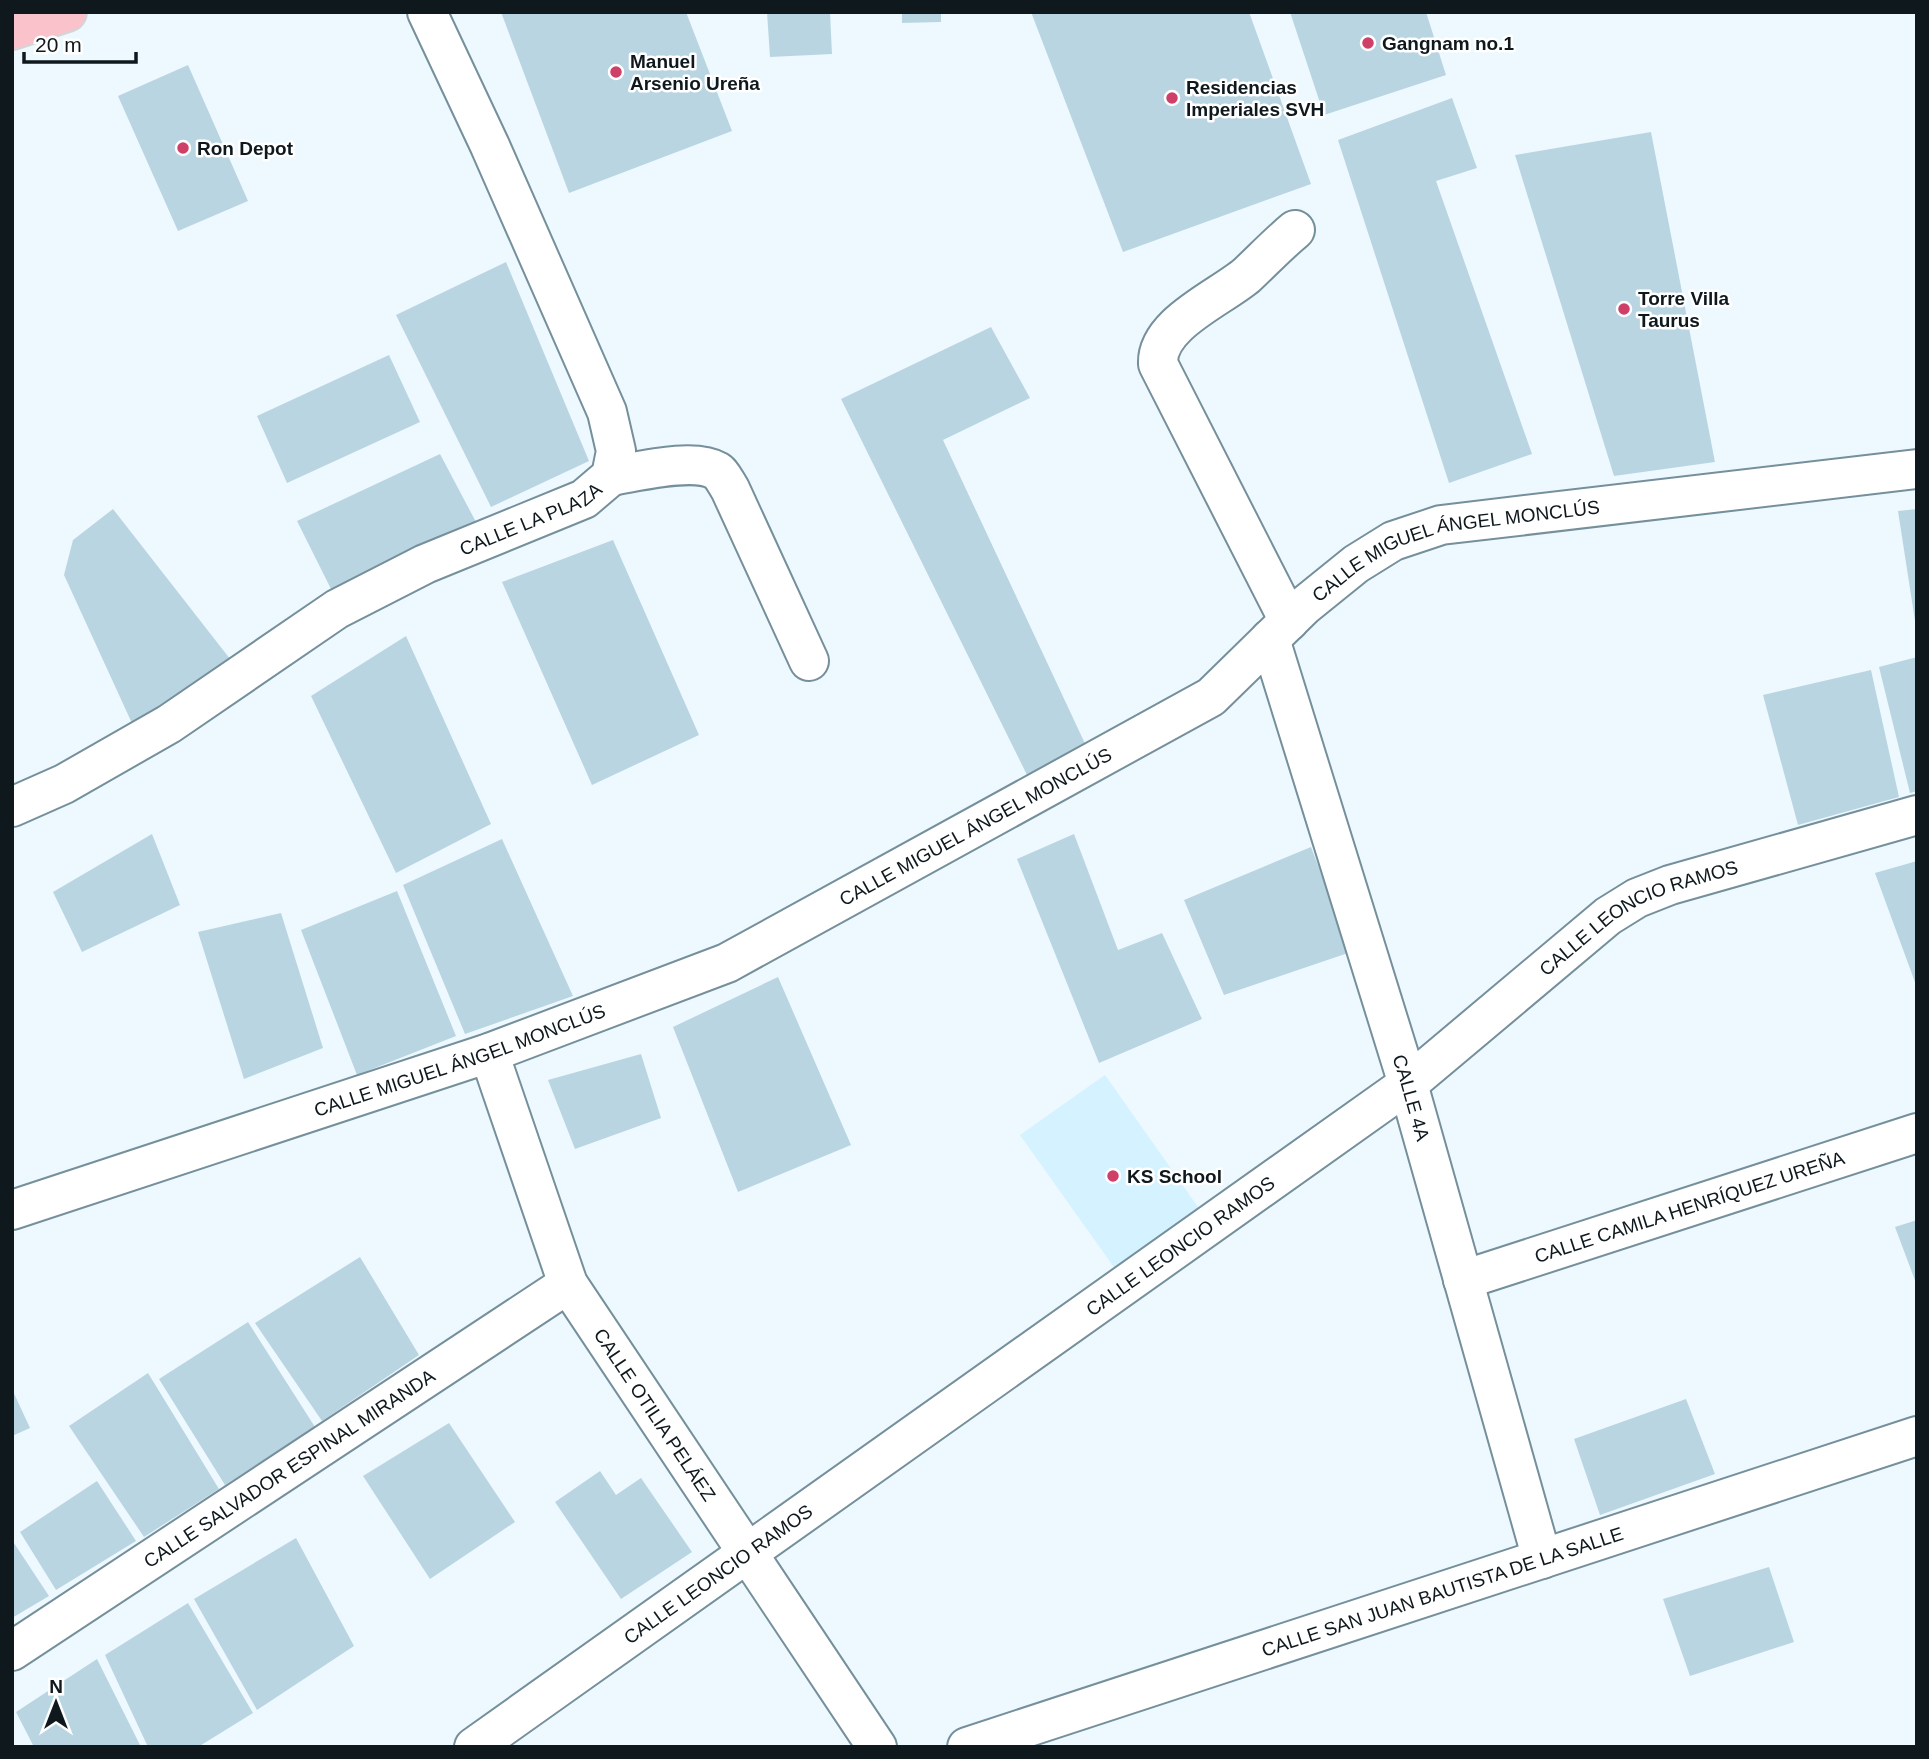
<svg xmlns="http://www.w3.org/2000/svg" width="1929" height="1759" viewBox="0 0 1929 1759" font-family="Arial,sans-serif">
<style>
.built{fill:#d4f2ff}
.building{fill:#bad5e2}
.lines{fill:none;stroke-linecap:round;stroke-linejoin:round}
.minor-casing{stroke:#758f9b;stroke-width:42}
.highway-casing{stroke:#d4d5d6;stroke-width:42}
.minor{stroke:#fff;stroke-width:38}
.highway{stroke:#fac2cb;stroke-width:38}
.poi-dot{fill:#cf4069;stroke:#fff;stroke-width:2.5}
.labels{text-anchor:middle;stroke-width:5;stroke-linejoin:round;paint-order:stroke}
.poi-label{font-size:19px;font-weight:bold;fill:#0e181d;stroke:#fff;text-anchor:start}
.street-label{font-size:19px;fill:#0e181d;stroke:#fff}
</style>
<rect width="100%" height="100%" fill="#edf9fe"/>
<!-- built -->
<path class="built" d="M1105 1075 1205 1217 1121 1277 1020 1135Z"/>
<!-- building -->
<path class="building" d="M501 12H686L732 131 569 193Z
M767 12H830L832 54 770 57Z
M902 12H941V22L902 23Z
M1031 12H1249L1311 184 1123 252Z
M1290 12H1426L1446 75 1324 115Z
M188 65 248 201 178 231 118 96Z
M1452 98 1477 168 1436 181 1532 454 1449 483 1338 140Z
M1651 132 1715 462 1614 476 1515 155Z
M506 262 589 461 491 507 396 315Z
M991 327 1030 398 943 440 1088 750 1029 779 841 399Z
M389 355 420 422 287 483 257 416Z
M440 454 476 522 332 591 297 521Z
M113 509 234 664 136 732 64 575 73 540Z
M1917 509V621H1915L1898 511Z
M613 540 699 735 592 785 502 582Z
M406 636 491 824 396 873 311 696Z
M1917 657V791L1910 793 1879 667Z
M1871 670 1899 797 1798 825 1763 695Z
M152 834 180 905 82 952 53 892Z
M1074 834 1118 950 1162 933 1202 1019 1099 1063 1017 859Z
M502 839 573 996 465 1034 403 885Z
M1311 847 1351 952 1224 995 1184 900Z
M1917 861V985H1916L1875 873Z
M397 891 456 1036 357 1075 301 930Z
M281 913 323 1048 244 1079 198 932Z
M778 977 851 1145 738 1192 673 1027Z
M641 1054 661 1118 575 1149 548 1080Z
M1917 1220V1283H1916L1895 1227Z
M360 1257 419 1355 322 1421 255 1323Z
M248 1322 315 1427 225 1485 159 1379Z
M148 1373 219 1489 144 1537 69 1426Z
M12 1389 30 1428 12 1436Z
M1686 1399 1715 1474 1600 1515 1574 1439Z
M449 1423 515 1522 430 1579 363 1476Z
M600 1471 616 1495 641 1478 692 1552 621 1599 555 1502Z
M97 1481 136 1541 56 1590 20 1532Z
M296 1538 354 1646 257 1710 194 1599Z
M12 1540 49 1596 12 1618Z
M1769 1567 1794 1642 1690 1676 1663 1599Z
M188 1603 253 1713 198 1747H148L105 1655Z
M97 1659 141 1747H34L16 1712Z"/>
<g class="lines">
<defs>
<g id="minor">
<path d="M611 476C637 472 694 457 717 471 722 474 726 483 730 489L809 661"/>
<path d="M1289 621 1158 364C1156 324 1220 298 1247 275 1263 260 1278 244 1295 230"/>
<path id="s1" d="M1270 639 1408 1084 1542 1559"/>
<path id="s2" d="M12 807 64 784 169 724 337 609 425 564 584 499 611 476 616 451 607 412 490 146 427 12"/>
<path id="s3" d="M489 1053 568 1284 877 1747"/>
<path id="s4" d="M12 1210 489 1053 727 963 1211 697 1304 606 1356 564 1393 541 1441 525 1917 469"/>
<path id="s5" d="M1463 1280 1917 1133"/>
<path id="s6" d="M12 1651 568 1284"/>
<path id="s7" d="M474 1747 1408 1084 1608 916 1637 898 1670 885 1917 815"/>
<path id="s8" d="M967 1747 1917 1436"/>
</g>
<path id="highway" d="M12 30 67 12"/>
</defs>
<!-- minor casing -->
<use href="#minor" class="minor-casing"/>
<!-- highway casing -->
<use href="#highway" class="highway-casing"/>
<!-- minor -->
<use href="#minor" class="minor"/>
<!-- highway -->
<use href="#highway" class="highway"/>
</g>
<!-- markers -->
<g class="poi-dot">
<circle cx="1368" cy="43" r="7"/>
<circle cx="616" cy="72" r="7"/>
<circle cx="1172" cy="98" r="7"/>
<circle cx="183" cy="148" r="7"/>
<circle cx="1624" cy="309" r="7"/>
<circle cx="1113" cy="1176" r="7"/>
</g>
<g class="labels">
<!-- poi labels -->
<g class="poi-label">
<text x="1382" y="50">Gangnam no.1</text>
<text x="630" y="68">Manuel<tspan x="630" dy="22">Arsenio Ureña</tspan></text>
<text x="1186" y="94">Residencias<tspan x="1186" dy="22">Imperiales SVH</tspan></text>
<text x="197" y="155">Ron Depot</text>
<text x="1638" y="305">Torre Villa<tspan x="1638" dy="22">Taurus</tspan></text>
<text x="1127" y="1183">KS School</text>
</g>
<!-- street labels -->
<g class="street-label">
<text dy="7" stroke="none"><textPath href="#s2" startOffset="595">CALLE LA PLAZA</textPath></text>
<text dy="7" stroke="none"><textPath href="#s4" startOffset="1606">CALLE MIGUEL ÁNGEL MONCLÚS</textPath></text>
<text dy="7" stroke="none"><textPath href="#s4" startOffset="1040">CALLE MIGUEL ÁNGEL MONCLÚS</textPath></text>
<text dy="7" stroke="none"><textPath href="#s7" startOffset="1433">CALLE LEONCIO RAMOS</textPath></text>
<text dy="7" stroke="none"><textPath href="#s4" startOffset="472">CALLE MIGUEL ÁNGEL MONCLÚS</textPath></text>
<text dy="7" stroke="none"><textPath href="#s1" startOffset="480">CALLE 4A</textPath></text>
<text dy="7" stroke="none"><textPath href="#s5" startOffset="238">CALLE CAMILA HENRÍQUEZ UREÑA</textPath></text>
<text dy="7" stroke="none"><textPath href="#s7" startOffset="866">CALLE LEONCIO RAMOS</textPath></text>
<text dy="7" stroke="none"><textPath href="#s3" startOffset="401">CALLE OTILIA PELÁEZ</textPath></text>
<text dy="7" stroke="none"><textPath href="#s6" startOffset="332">CALLE SALVADOR ESPINAL MIRANDA</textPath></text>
<text dy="7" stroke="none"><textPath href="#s7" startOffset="299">CALLE LEONCIO RAMOS</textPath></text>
<text dy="7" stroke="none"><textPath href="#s8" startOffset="500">CALLE SAN JUAN BAUTISTA DE LA SALLE</textPath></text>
</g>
</g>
<!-- border -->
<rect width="1929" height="1759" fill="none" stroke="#0e181d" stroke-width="28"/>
<!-- north arrow -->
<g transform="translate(56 1703)" stroke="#ffffff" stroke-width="5" paint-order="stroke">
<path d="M0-5L12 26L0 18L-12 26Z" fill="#0e181d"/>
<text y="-10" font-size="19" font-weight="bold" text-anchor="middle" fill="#0e181d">N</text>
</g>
<!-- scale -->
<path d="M24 52v10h112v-10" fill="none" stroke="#0e181d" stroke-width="3.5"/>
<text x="35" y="52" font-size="21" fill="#0e181d" stroke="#ffffff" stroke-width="5" paint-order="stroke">20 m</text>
</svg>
